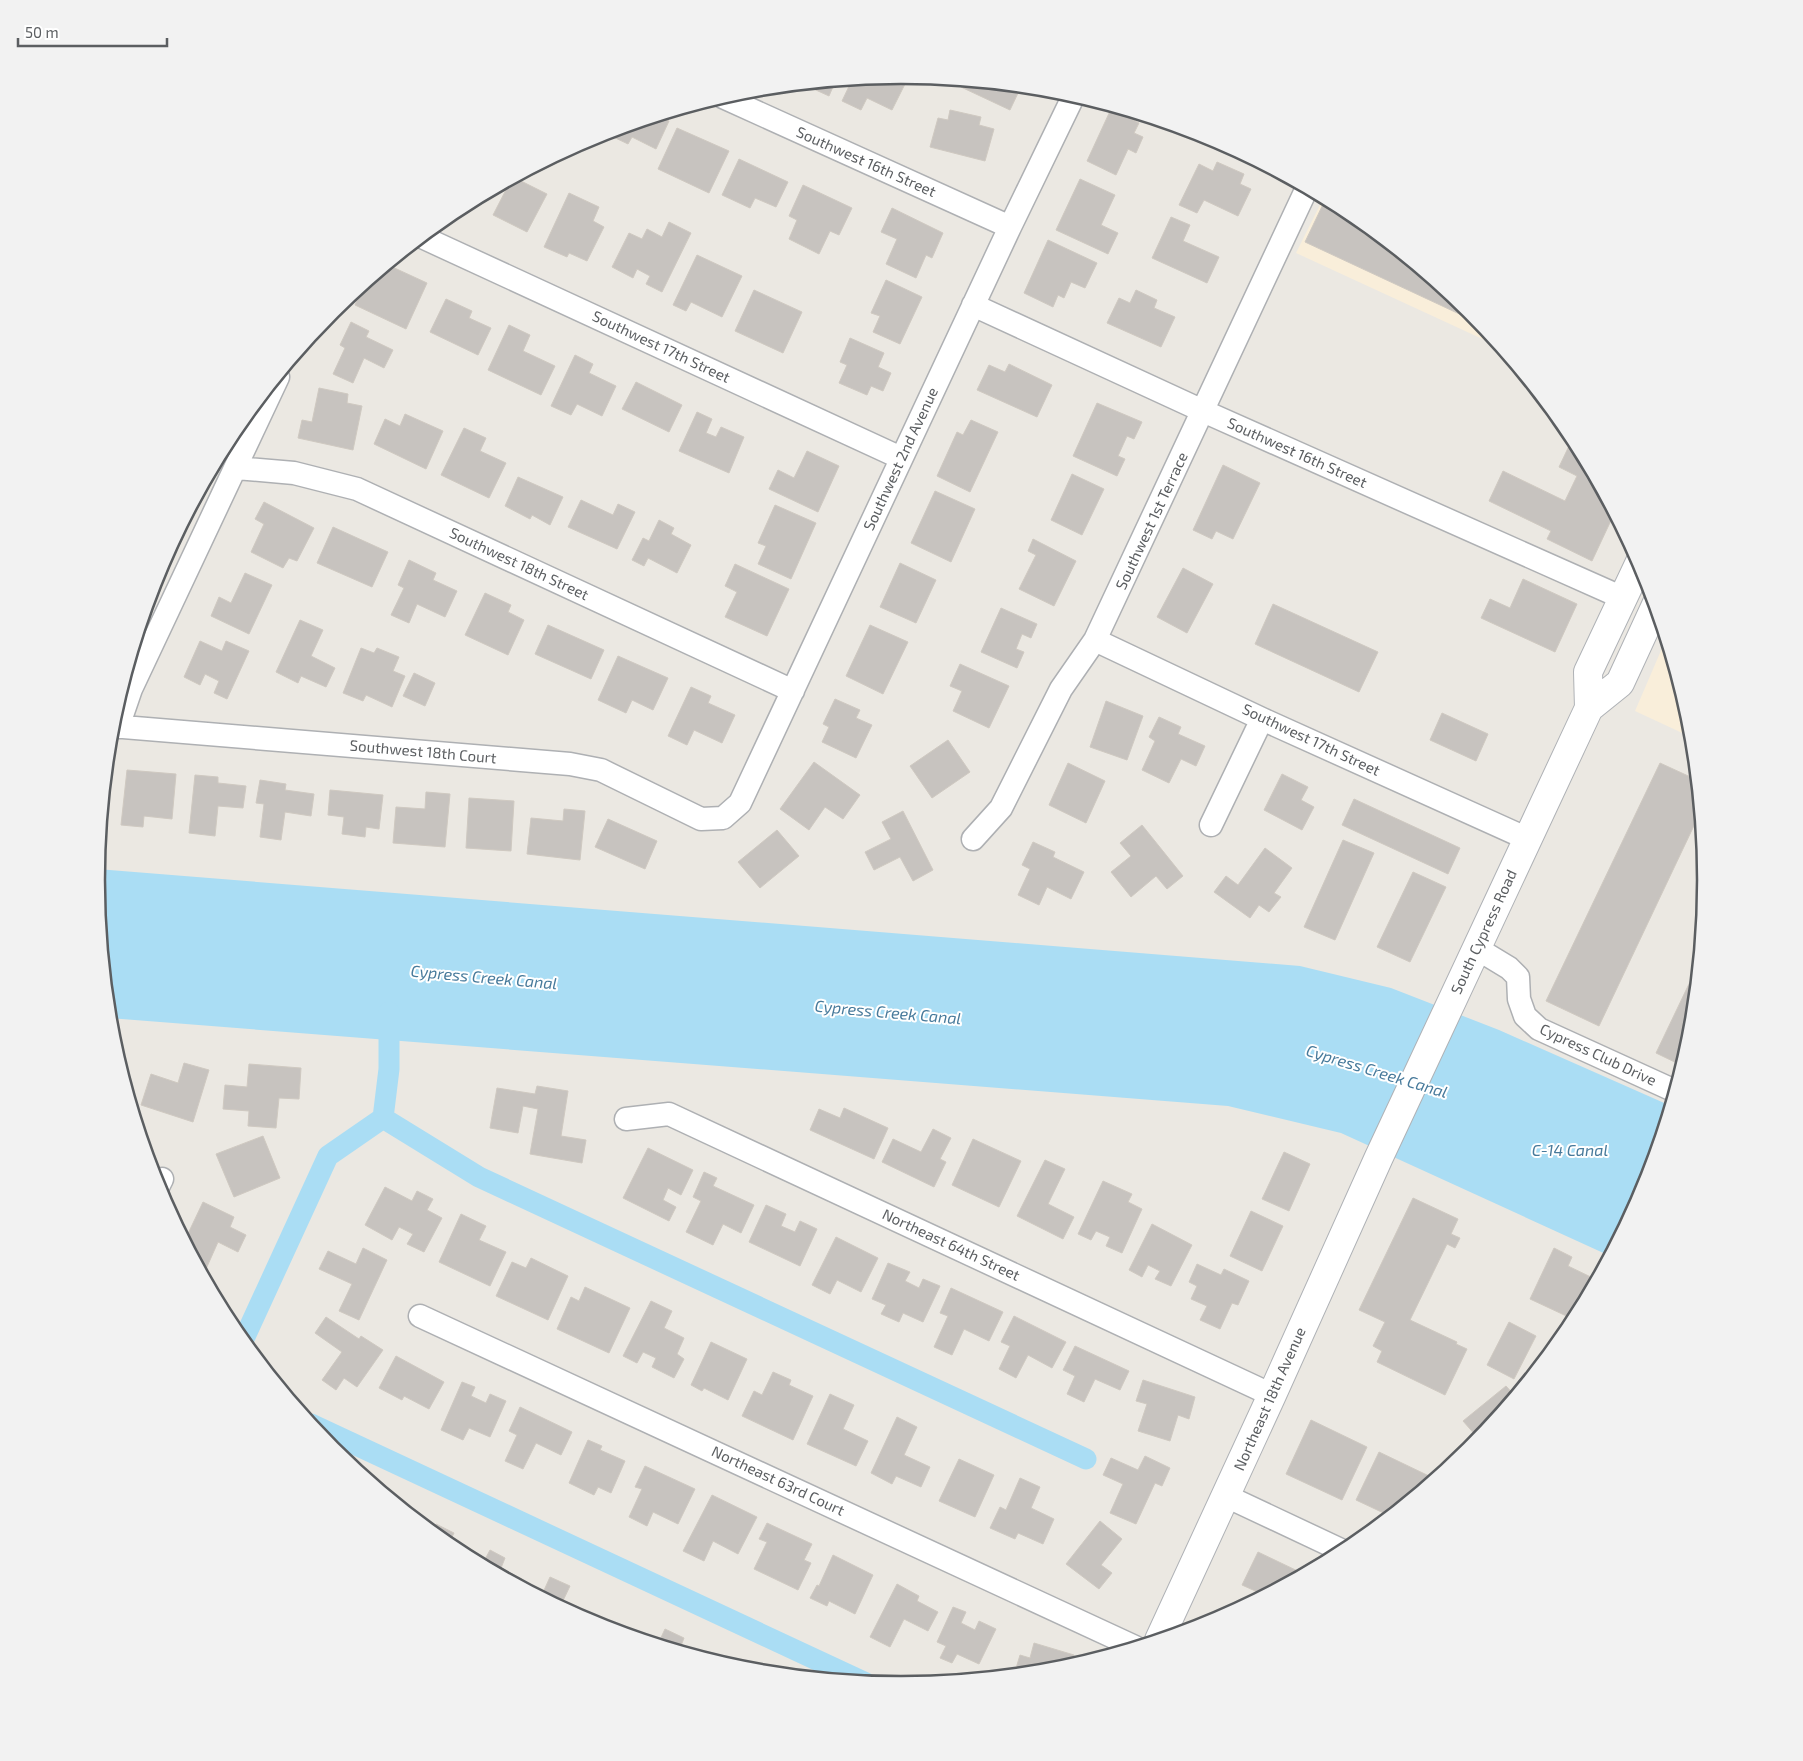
<svg xmlns="http://www.w3.org/2000/svg" width="1803" height="1761" viewBox="0 0 1803 1761" font-family="'Exo 2',sans-serif">
<style>
.commercial{fill:#f9eeda}
.water{fill:#aaddf4}
.lines{fill:none;stroke-linecap:round;stroke-linejoin:round}
.canal{stroke:#aaddf4;stroke-width:21}
.building{fill:#c7c3bf;stroke:#cfc9c1}
.street-casing{stroke:#aeb0b3;stroke-width:25}
.secondary-casing{stroke:#afb2b6;stroke-width:30}
.street{stroke:#fff;stroke-width:22}
.secondary{stroke:#fff;stroke-width:28}
.labels{text-anchor:middle;stroke-width:4;stroke-linejoin:round;paint-order:stroke}
.street-label{font-size:15px;fill:#5b5e61;stroke:#fff}
.water-label{font-size:16px;font-style:italic;fill:#477a9b;stroke:#fff}
.rim{fill:none;stroke:#5b5e61;stroke-width:2.5}
</style>
<rect width="100%" height="100%" fill="#ebe8e2"/>
<!-- commercial -->
<path class="commercial" d="M1324 197 1349 211 1471 311 1502 348 1296 253Z
M1666 639 1692 724 1693 738 1635 711Z"/>
<!-- water -->
<path class="water" d="M97 869 1300 966 1391 988 1499 1030 1671 1106 1646 1189 1610 1256 1341 1133 1228 1106 109 1018 96 880Z"/>
<g class="lines">
<!-- canal -->
<path class="canal" d="M383 1118 479 1177 1086 1459
M243 1341 328 1156 383 1118 389 1069V1012
M311 1424 866 1683"/>
</g>
<!-- building -->
<path class="building" d="M902 75 909 76 892 110 867 98 861 110 842 101 852 80Z
M964 81 1007 85 1019 91 1010 110 961 87Z
M835 82 829 96 805 85Z
M1111 109 1139 123 1134 133 1143 137 1136 153 1128 149 1116 175 1087 161Z
M950 110 981 117 979 125 994 129 985 161 930 147 938 118 948 120Z
M659 116 669 121 656 149 632 137 628 144 605 133Z
M677 128 729 151 709 193 658 169Z
M739 159 788 182 776 207 755 198 750 208 722 195Z
M1217 162 1244 174 1240 184 1251 189 1238 216 1204 200 1197 213 1179 205 1199 164 1213 171Z
M515 178 547 194 527 232 493 215 511 180Z
M1080 179 1115 195 1101 225 1118 233 1108 254 1056 230Z
M803 185 852 208 839 235 830 231 819 254 789 239 797 220 789 216Z
M569 193 599 207 593 221 604 227 587 261 569 253 567 257 544 247Z
M1326 198 1349 211 1471 311 1483 325 1305 242Z
M892 208 943 233 932 258 926 255 916 278 886 264 897 239 881 232Z
M1171 217 1190 225 1183 241 1219 257 1207 283 1152 258Z
M669 222 691 233 662 292 646 284 650 276 637 269 633 278 612 267 629 233 642 239 647 229 662 237Z
M1048 240 1097 263 1085 288 1071 282 1064 298 1058 295 1053 307 1024 293Z
M697 255 742 276 722 317 691 302 686 311 673 305Z
M388 265 427 283 406 329 355 305 365 283Z
M886 280 922 297 900 344 873 332 880 316 871 313Z
M754 290 802 312 783 353 735 331Z
M1136 290 1157 300 1154 308 1175 317 1161 347 1107 323 1119 298 1130 303Z
M446 299 472 311 469 318 491 328 478 355 430 332Z
M351 322 369 331 366 337 393 350 384 368 364 358 353 383 333 374 345 348 340 345Z
M509 325 530 335 523 351 555 366 541 395 488 370Z
M850 338 884 353 878 367 891 373 883 391 871 386 867 395 839 383 847 365 840 362Z
M575 355 593 364 589 373 616 386 602 416 577 404 571 415 551 406Z
M1009 364 1052 385 1037 417 977 390 989 365 1005 372Z
M636 382 682 405 669 432 622 409Z
M319 388 348 394 347 403 362 406 353 450 298 438 302 420 312 422Z
M1097 403 1142 422 1134 439 1127 436 1118 456 1125 459 1117 476 1073 456Z
M697 412 712 419 706 433 716 437 721 427 744 437 729 473 679 451Z
M405 414 443 431 426 469 374 444 385 419 400 426Z
M971 420 998 432 970 492 937 476 957 432 963 435Z
M464 428 486 438 480 451 506 463 489 498 441 475Z
M1569 446 1581 451 1614 514 1592 561 1547 539 1551 531 1489 501 1503 471 1565 501 1577 476 1559 467Z
M807 451 839 466 818 512 769 489 778 470 794 478Z
M1223 465 1260 483 1233 539 1216 531 1212 539 1193 530Z
M1072 474 1104 489 1082 535 1051 520Z
M518 477 563 497 550 525 532 515 530 519 505 506Z
M935 491 975 509 951 562 911 543Z
M581 500 613 515 618 504 635 512 617 549 568 527Z
M264 502 314 528 297 561 289 558 283 568 251 552 264 524 255 519Z
M775 505 816 523 791 579 758 564 766 546 758 543Z
M659 520 674 528 671 534 691 545 677 573 648 558 644 566 632 560 643 538 649 541Z
M333 527 388 552 372 587 317 563Z
M1033 539 1076 561 1054 606 1019 589 1036 555 1028 551Z
M409 560 436 573 433 580 457 591 445 617 417 604 409 623 391 615 404 588 398 585Z
M900 563 936 580 916 623 880 607Z
M735 564 789 589 767 636 725 617 737 592 725 586Z
M1183 568 1213 584 1187 633 1157 617Z
M245 573 272 585 249 634 211 616 219 597 231 603Z
M1523 579 1577 604 1555 652 1481 618 1490 599 1510 608Z
M485 593 511 605 508 612 524 620 508 655 465 635Z
M1273 604 1378 652 1359 692 1255 644Z
M1001 608 1037 624 1031 638 1022 634 1016 649 1024 652 1017 668 981 652Z
M300 620 323 630 311 656 335 668 326 687 301 676 298 683 276 672Z
M548 625 604 650 591 679 535 654Z
M870 625 908 642 883 694 846 676Z
M200 641 222 651 226 641 249 651 227 699 214 693 219 681 205 674 200 685 184 677Z
M361 648 374 653 377 648 399 657 393 671 405 676 392 707 366 695 363 701 343 693Z
M618 656 668 678 653 710 632 700 626 713 598 700Z
M960 664 1009 686 989 728 953 711 962 691 950 686Z
M414 673 435 683 425 706 403 696Z
M691 687 711 696 708 703 735 715 722 743 694 730 687 745 668 736Z
M835 699 860 710 856 718 872 725 856 758 822 742 829 727 823 724Z
M1106 701 1143 716 1127 760 1090 747Z
M1442 713 1488 734 1476 761 1430 740Z
M1159 717 1181 727 1178 734 1205 746 1196 766 1181 759 1169 783 1142 770 1155 741 1149 737Z
M1690 718 1692 724V731L1685 728Z
M948 740 970 772 932 798 910 766Z
M814 762 860 795 843 819 825 807 809 830 780 809Z
M1068 763 1105 781 1086 823 1049 805Z
M1660 763 1697 780 1700 813 1599 1026 1546 1001Z
M127 770 176 774 172 819 144 816 143 827 121 825Z
M1282 774 1308 787 1301 800 1314 807 1302 830 1264 810Z
M195 775 218 777V783L246 786 243 808 218 806 215 836 189 833Z
M106 776 104 813H103Z
M260 780 286 784 285 790 314 794 311 816 285 812 281 840 260 837 264 804 256 803Z
M330 790 383 795 379 829 366 827 365 837 342 834 344 817 328 815Z
M426 792 450 794 445 847 393 843 396 807 425 809Z
M469 798 514 801 511 851 466 848Z
M1354 799 1460 848 1448 874 1342 825Z
M564 809 585 811 580 860 527 854 531 818 563 821Z
M903 811 933 870 913 881 900 857 874 870 865 852 891 839 882 822Z
M608 819 657 841 645 869 595 847Z
M1142 825 1183 876 1167 889 1156 876 1131 897 1111 872 1131 856 1120 843Z
M777 830 799 856 760 888 738 862Z
M1343 840 1374 853 1335 940 1304 927Z
M1033 842 1055 852 1053 857 1084 872 1071 899 1047 887 1039 905 1018 895 1030 869 1022 865Z
M1265 848 1292 868 1274 893 1281 897 1269 912 1259 905 1250 918 1214 892 1226 876 1238 885Z
M1413 872 1446 887 1410 962 1377 947Z
M1699 963 1691 1038 1683 1066 1656 1053Z
M184 1063 209 1070 193 1122 141 1105 151 1074 178 1083Z
M249 1064 301 1068 299 1099 279 1098 276 1128 248 1126 249 1111 223 1109 225 1085 247 1087Z
M537 1086 568 1091 561 1136 586 1140 582 1163 530 1154 538 1109 523 1106 518 1133 490 1128 497 1088 535 1094Z
M844 1108 888 1128 874 1159 810 1130 819 1109 840 1118Z
M933 1129 951 1138 940 1159 946 1162 934 1187 882 1162 893 1139 921 1152Z
M263 1136 280 1178 234 1197 216 1154Z
M973 1139 1021 1161 999 1207 952 1185Z
M648 1148 693 1170 681 1195 668 1188 663 1200 676 1207 669 1221 623 1198Z
M1284 1152 1310 1164 1289 1211 1262 1199Z
M1045 1160 1065 1169 1048 1204 1074 1217 1063 1239 1017 1216Z
M704 1172 717 1178 713 1186 754 1205 741 1233 723 1224 713 1245 686 1232 701 1201 693 1197Z
M1103 1181 1132 1194 1128 1202 1142 1209 1122 1253 1106 1246 1110 1237 1096 1231 1091 1240 1078 1234Z
M385 1187 412 1201 417 1191 433 1199 427 1210 442 1218 424 1252 407 1244 413 1234 399 1227 392 1240 365 1225Z
M1413 1198 1458 1219 1451 1234 1460 1238 1455 1248 1447 1244 1410 1320 1457 1342 1456 1344 1467 1349 1445 1395 1377 1362 1382 1351 1373 1346 1385 1322 1359 1310Z
M203 1202 234 1217 230 1227 246 1235 238 1252 218 1242 206 1269 199 1266 185 1240Z
M766 1205 786 1214 781 1226 795 1232 800 1221 817 1229 800 1266 749 1242Z
M1251 1211 1283 1226 1262 1271 1230 1256Z
M461 1214 486 1226 479 1240 506 1252 490 1286 439 1262Z
M1152 1224 1192 1245 1171 1286 1155 1279 1160 1271 1148 1265 1142 1277 1129 1270Z
M836 1237 878 1258 861 1292 837 1280 830 1294 812 1285Z
M363 1248 387 1260 359 1320 339 1311 352 1284 319 1269 328 1251 356 1264Z
M1554 1248 1572 1257 1568 1266 1597 1280 1575 1320 1530 1299Z
M531 1258 568 1276 548 1320 496 1296 512 1262 526 1268Z
M888 1263 910 1272 905 1281 919 1288 923 1279 940 1286 923 1322 903 1313 899 1322 881 1314 886 1305 872 1299Z
M1197 1264 1221 1275 1224 1269 1249 1281 1238 1305 1232 1303 1220 1329 1200 1320 1207 1306 1191 1299 1197 1286 1189 1282Z
M585 1287 630 1308 609 1353 557 1329 571 1297 579 1301Z
M210 1288 220 1292 216 1299Z
M951 1288 1003 1312 989 1341 964 1329 952 1355 934 1347 948 1316 940 1313Z
M651 1301 672 1311 664 1328 684 1338 677 1354 684 1359 674 1378 652 1367 656 1358 643 1352 637 1363 623 1356Z
M1014 1316 1066 1342 1052 1368 1028 1355 1016 1378 999 1369 1010 1346 1001 1342Z
M326 1317 359 1339 361 1336 383 1350 357 1387 344 1378 336 1390 322 1380 342 1352 315 1333Z
M1509 1322 1536 1336 1514 1379 1487 1365Z
M711 1342 747 1359 728 1400 704 1388 702 1391 691 1385Z
M1075 1346 1129 1371 1120 1390 1095 1379 1084 1402 1067 1394 1075 1376 1063 1370Z
M396 1356 444 1382 429 1409 404 1396 402 1400 379 1388Z
M773 1372 791 1380 789 1385 813 1396 793 1440 742 1416 754 1391 762 1395Z
M1143 1380 1195 1397 1189 1419 1178 1415 1170 1441 1138 1431 1147 1404 1136 1401Z
M462 1382 475 1387 471 1396 486 1403 490 1394 506 1401 490 1437 469 1428 463 1440 441 1430Z
M1506 1386 1515 1396 1489 1428 1477 1437 1463 1421Z
M830 1394 854 1405 843 1429 868 1441 856 1466 807 1444Z
M520 1407 572 1432 561 1455 536 1443 523 1469 505 1461 517 1435 509 1431Z
M897 1417 917 1427 904 1455 930 1467 921 1487 896 1476 892 1484 871 1473Z
M1311 1420 1367 1447 1342 1500 1286 1474Z
M588 1440 602 1446 600 1450 625 1461 611 1493 598 1487 594 1495 569 1483Z
M1379 1452 1429 1476 1422 1490 1390 1516 1356 1500Z
M1145 1456 1170 1468 1162 1486 1155 1483 1136 1524 1110 1513 1123 1484 1103 1475 1111 1458 1138 1470Z
M959 1459 994 1475 975 1517 939 1501Z
M645 1466 695 1489 678 1524 653 1512 647 1526 629 1517 642 1489 635 1487Z
M1020 1478 1040 1487 1031 1508 1054 1519 1043 1544 1018 1533 1015 1539 990 1528 1000 1507 1006 1510Z
M712 1495 757 1517 738 1554 713 1541 704 1561 683 1551Z
M1100 1521 1122 1539 1101 1565 1112 1573 1099 1589 1066 1564Z
M767 1523 812 1544 804 1560 811 1563 798 1590 754 1569 767 1542 759 1539Z
M436 1524 454 1533 448 1545 432 1532Z
M490 1550 505 1558 501 1568 522 1579 519 1585 482 1565Z
M1258 1552 1304 1574 1260 1598 1262 1594 1242 1585Z
M833 1555 873 1575 855 1614 829 1601 827 1606 810 1598 817 1585 819 1586Z
M550 1577 570 1586 560 1607 541 1597Z
M897 1584 919 1596 917 1601 938 1612 928 1631 904 1619 890 1647 870 1637Z
M953 1607 966 1612 961 1623 975 1630 979 1621 996 1629 979 1664 957 1654 952 1663 940 1658 946 1646 937 1642Z
M665 1629 684 1638 679 1651 658 1644Z
M1034 1643 1074 1655 1071 1667 1058 1671 1014 1675 1020 1655 1030 1658Z
M724 1657 742 1666 741 1669 721 1663Z"/>
<g class="lines">
<defs>
<path id="street" d="M723 97 1010 227
M422 237 901 458
M973 305 1203 411 1623 598
M236 468 294 473 357 489 793 691
M1095 640 1262 719 1528 839
M111 726 570 764 601 770 701 819 723 818 740 803 1010 227 1074 95
M118 727 131 689 278 377
M1211 825 1262 719
M973 839 1001 808 1061 689 1095 640 1307 188
M1476 948 1509 968 1518 977 1519 999 1525 1016 1539 1029 1675 1091
M626 1119 669 1114 1272 1395
M157 1189 162 1179
M420 1316 1135 1647
M1226 1496 1345 1552"/>
<path id="secondary" d="M1589 708 1588 672 1640 562
M1159 1640 1272 1395 1379 1157 1589 708 1620 683 1656 605"/>
</defs>
<!-- street casing -->
<use href="#street" class="street-casing"/>
<!-- secondary casing -->
<use href="#secondary" class="secondary-casing"/>
<!-- street -->
<use href="#street" class="street"/>
<!-- secondary -->
<use href="#secondary" class="secondary"/>
</g>
<g class="labels">
<!-- street labels -->
<g class="street-label">
<text transform="translate(866 162) rotate(24)" y="5">Southwest 16th Street</text>
<text transform="translate(661 347) rotate(25)" y="5">Southwest 17th Street</text>
<text transform="translate(1297 453) rotate(24)" y="5">Southwest 16th Street</text>
<text transform="translate(901 459) rotate(-65)" y="5">Southwest 2nd Avenue</text>
<text transform="translate(1152 521) rotate(-65)" y="5">Southwest 1st Terrace</text>
<text transform="translate(519 564) rotate(25)" y="5">Southwest 18th Street</text>
<text transform="translate(1311 740) rotate(25)" y="5">Southwest 17th Street</text>
<text transform="translate(423 752) rotate(5)" y="5">Southwest 18th Court</text>
<text transform="translate(1484 932) rotate(-65)" y="5">South Cypress Road</text>
<text transform="translate(1598 1055) rotate(25)" y="5">Cypress Club Drive</text>
<text transform="translate(951 1245) rotate(25)" y="5">Northeast 64th Street</text>
<text transform="translate(1270 1399) rotate(-66)" y="5">Northeast 18th Avenue</text>
<text transform="translate(778 1481) rotate(25)" y="5">Northeast 63rd Court</text>
</g>
<!-- water labels -->
<g class="water-label">
<text transform="translate(484 977) rotate(5)" y="6">Cypress Creek Canal</text>
<text transform="translate(888 1012) rotate(5)" y="6">Cypress Creek Canal</text>
<text transform="translate(1377 1071) rotate(17)" y="6">Cypress Creek Canal</text>
<text x="1570" y="1156">C-14 Canal</text>
</g>
</g>
<!-- crop -->
<path d="M0 0H1803V1761H0ZM105 880a796 796 0 1 1 1592 0a796 796 0 1 1-1592 0Z" fill="#f2f2f2" fill-rule="evenodd"/>
<path class="rim" d="M105 880a796 796 0 1 1 1592 0a796 796 0 1 1-1592 0Z"/>
<!-- scale -->
<path d="M18 38v8h149v-8" fill="none" stroke="#5b5e61" stroke-width="2.5"/>
<text x="25" y="38" font-size="15" fill="#5b5e61" stroke="#ffffff" stroke-width="4" paint-order="stroke">50 m</text>
</svg>
